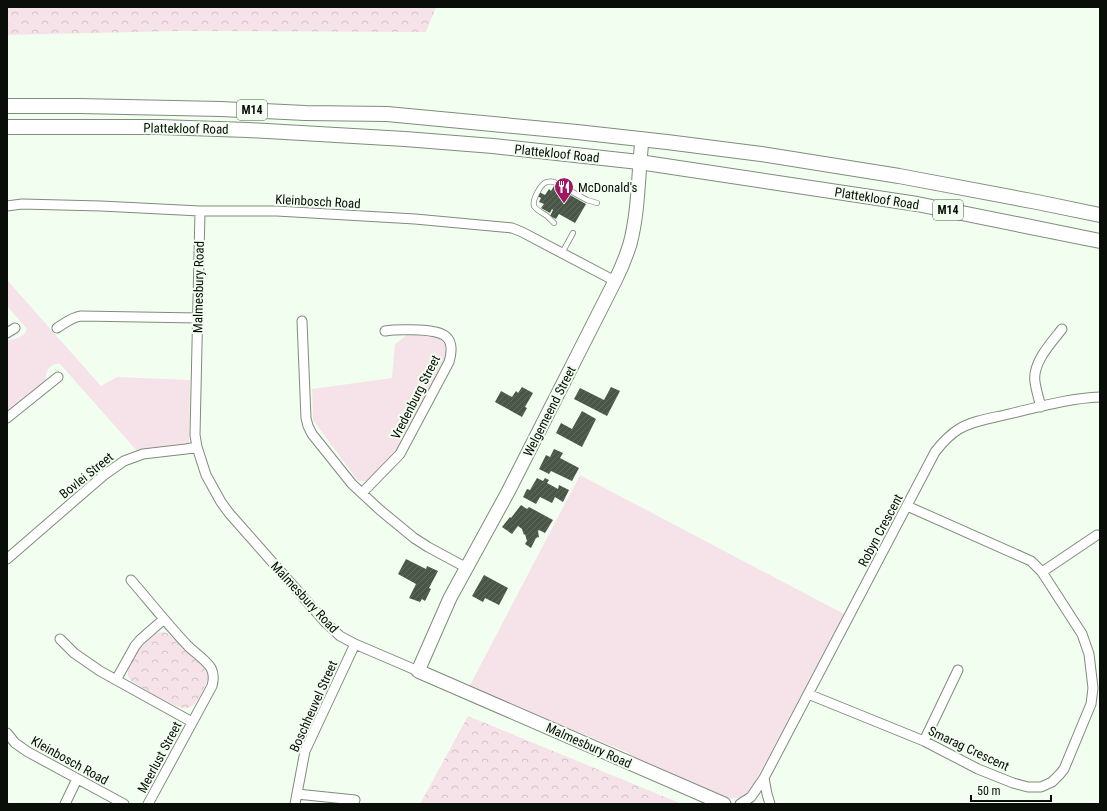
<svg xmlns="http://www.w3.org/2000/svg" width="1107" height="811" viewBox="0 0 1107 811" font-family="'Roboto Condensed',sans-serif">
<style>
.grass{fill:#f6e3ea}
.forest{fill:url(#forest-crowns)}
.building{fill:url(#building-hatch)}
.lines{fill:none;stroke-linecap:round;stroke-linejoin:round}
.lane-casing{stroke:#7f8c7c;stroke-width:6}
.street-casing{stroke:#7f8c7c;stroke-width:11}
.secondary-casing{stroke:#7f8c7c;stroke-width:15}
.primary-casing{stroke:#7f8c7c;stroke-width:16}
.lane{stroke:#fff;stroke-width:4.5}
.street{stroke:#fff;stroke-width:9}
.secondary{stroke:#fff;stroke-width:13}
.primary{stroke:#fff;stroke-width:14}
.labels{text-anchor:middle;stroke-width:4;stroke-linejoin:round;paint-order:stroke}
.shield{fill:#f2fef0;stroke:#4f564e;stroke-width:1}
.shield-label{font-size:12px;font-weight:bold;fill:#090e08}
.street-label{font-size:13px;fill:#090e08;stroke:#f2fef0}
.poi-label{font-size:13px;fill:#090e08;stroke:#f2fef0;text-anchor:start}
</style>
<defs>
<pattern id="forest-crowns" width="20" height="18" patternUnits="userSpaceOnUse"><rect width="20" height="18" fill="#f6e3ea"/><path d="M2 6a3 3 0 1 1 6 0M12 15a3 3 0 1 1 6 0" fill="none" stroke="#d2c2c7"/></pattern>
<pattern id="building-hatch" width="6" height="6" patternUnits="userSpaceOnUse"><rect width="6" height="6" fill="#4a5647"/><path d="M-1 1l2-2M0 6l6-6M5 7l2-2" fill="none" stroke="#5f695d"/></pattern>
</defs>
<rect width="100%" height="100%" fill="#f2fef0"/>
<!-- grass -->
<path class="grass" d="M7 280 101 386 117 377 190 380 189 444 138 452 60 364C50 362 44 373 46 382L7 413V340C15 339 24 338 27 329L7 306Z
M407 335 437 336 445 343 448 355 398 450 368 481H358L313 420 312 389 392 378 395 344Z
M580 475 844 614 753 786C747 796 738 800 726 798L631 758 629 753 578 732 573 734 468 689Z"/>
<!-- forest -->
<path class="forest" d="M7 7H436L426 32 178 31 7 35Z
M163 632 167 633C174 640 180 646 187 653 193 659 203 664 206 672 210 679 205 686 202 692 199 698 195 706 188 708 178 711 141 687 131 681L128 676V669L140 648 157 633Z
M468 716 682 804H420Z"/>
<!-- building -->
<path class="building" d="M554 186 586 204 575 223 559 214 556 219 550 216 553 210 552 209 550 213 541 208 544 204 539 202 541 198 537 196 539 192 545 195 549 189 551 191Z
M522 387 533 393 525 407 527 408 522 417 495 402 501 391 512 397 516 391 518 393Z
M611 387 620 391 607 416 574 399 580 388 604 400Z
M582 411 596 419 582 447 556 433 561 423 572 429Z
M554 449 563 453 560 458 579 468 572 481 551 471 549 474 539 469 546 455 550 457Z
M537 478 543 481 545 478 549 480 547 483 558 489 559 485 569 490 563 502 555 497 552 503 540 497 536 504 523 497 527 489 530 490Z
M521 505 527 509 529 507 553 520 545 533 539 530 538 531 539 537 536 538 531 548 525 544 527 541 525 534 524 535 522 529 518 526 512 534 502 527 510 517 511 518Z
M406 559 426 569 427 566 438 571 429 588 431 589 425 601 422 599 420 602 409 598 416 584 398 574Z
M484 575 508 588 499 605 485 598 483 602 472 596Z"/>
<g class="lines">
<defs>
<path id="lane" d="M554 223C552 221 549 218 547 216 543 213 537 211 534 206 532 200 541 183 547 182 550 181 551 181 554 182L587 200 597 203
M562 253 573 233"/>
<path id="street" d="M7 206 22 204 101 206 200 211H277L415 219 502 227 512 228 522 232 615 281
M200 211 195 435 197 447 206 475 221 502 229 513 326 623 340 636 355 644 418 671
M302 321 306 418 308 426 312 434 352 484 380 510 414 538 428 547 467 568
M57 328C65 323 72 317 81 316L198 318
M7 333 15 328
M1041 407C1039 399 1036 390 1035 382 1032 363 1051 343 1062 329
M7 418 58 377
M362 493 400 454 449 362C457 335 442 331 419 330 407 330 397 329 385 331
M7 559 104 475 124 461 143 454 186 449 197 447
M1042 572 1097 535
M131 580C150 602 168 625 188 646 195 653 205 659 211 668 214 674 214 679 212 686L148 804
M60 639 74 653 100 671 192 722
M116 680 135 646 140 640 164 619
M808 694 924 741 978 769 1013 783 1028 787H1041L1052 782 1060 774 1064 769 1091 704 1093 688 1089 654 1082 634 1042 572 1031 561 907 506
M7 733 15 743 28 752 124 804
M924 741 958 670
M764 778 767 794 770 804
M297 794 355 800
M65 804 77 779
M295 804 305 751 355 644
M740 804 751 797 764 778 935 452C942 443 949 435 959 429 974 420 993 418 1009 414 1039 407 1070 398 1100 397"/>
<path id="secondary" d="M642 140C638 174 639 210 630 244 626 257 621 269 615 281L508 492 450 598 418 671 724 804"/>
<path id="primary" d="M7 106H79L221 109 305 113 387 114 577 132 667 142 761 154 899 176 1037 202 1100 215
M7 127H159L248 130 405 139 493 146 639 162 917 204 1100 241"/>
</defs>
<!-- lane casing -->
<use href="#lane" class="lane-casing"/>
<!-- street casing -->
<use href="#street" class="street-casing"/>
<!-- secondary casing -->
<use href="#secondary" class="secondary-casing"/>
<!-- primary casing -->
<use href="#primary" class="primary-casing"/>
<!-- lane -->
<use href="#lane" class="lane"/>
<!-- street -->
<use href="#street" class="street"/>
<!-- secondary -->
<use href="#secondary" class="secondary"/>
<!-- primary -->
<use href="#primary" class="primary"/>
</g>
<!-- icons -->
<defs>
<symbol id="restaurant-pin" viewBox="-11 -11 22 30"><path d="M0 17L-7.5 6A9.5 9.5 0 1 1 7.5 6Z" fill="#a01865" stroke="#f2fef0"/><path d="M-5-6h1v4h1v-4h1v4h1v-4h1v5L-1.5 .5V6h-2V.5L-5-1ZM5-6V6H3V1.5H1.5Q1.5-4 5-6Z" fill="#fff"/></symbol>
</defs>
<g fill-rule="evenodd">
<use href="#restaurant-pin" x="553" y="176" width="22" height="30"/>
</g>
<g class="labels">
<!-- shield labels -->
<g class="shield">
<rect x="237" y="100" width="30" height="20" rx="3"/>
<rect x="933" y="200" width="30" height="20" rx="3"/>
</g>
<g class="shield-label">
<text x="252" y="114">M14</text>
<text x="948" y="214">M14</text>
</g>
<!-- street labels -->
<g class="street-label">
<text transform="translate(186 128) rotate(1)" y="5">Plattekloof Road</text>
<text transform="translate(557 153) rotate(6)" y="5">Plattekloof Road</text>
<text transform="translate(877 198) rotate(9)" y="5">Plattekloof Road</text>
<text transform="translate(318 201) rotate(3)" y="5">Kleinbosch Road</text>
<text transform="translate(198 287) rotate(-89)" y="5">Malmesbury Road</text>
<text transform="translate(415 397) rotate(-63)" y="5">Vredenburg Street</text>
<text transform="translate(549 411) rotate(-63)" y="5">Welgemeend Street</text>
<text transform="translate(86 475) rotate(-39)" y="5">Bovlei Street</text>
<text transform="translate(880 530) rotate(-62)" y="5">Robyn Crescent</text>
<text transform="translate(305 597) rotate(47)" y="5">Malmesbury Road</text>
<text transform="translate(313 706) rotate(-66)" y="5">Boschheuvel Street</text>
<text transform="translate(589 745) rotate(24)" y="5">Malmesbury Road</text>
<text transform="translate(969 748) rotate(25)" y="5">Smarag Crescent</text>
<text transform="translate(159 757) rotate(-62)" y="5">Meerlust Street</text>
<text transform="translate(70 760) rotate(29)" y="5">Kleinbosch Road</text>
</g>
<!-- poi labels -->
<g class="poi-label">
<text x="578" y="192">McDonald's</text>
</g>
</g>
<!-- border -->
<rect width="1107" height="811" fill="none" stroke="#090e08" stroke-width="16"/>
<!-- scale -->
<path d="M971 795v6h80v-6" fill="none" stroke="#090e08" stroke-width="2"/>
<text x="977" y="795" font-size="12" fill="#090e08" stroke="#f2fef0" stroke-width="3" paint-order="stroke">50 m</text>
</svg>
